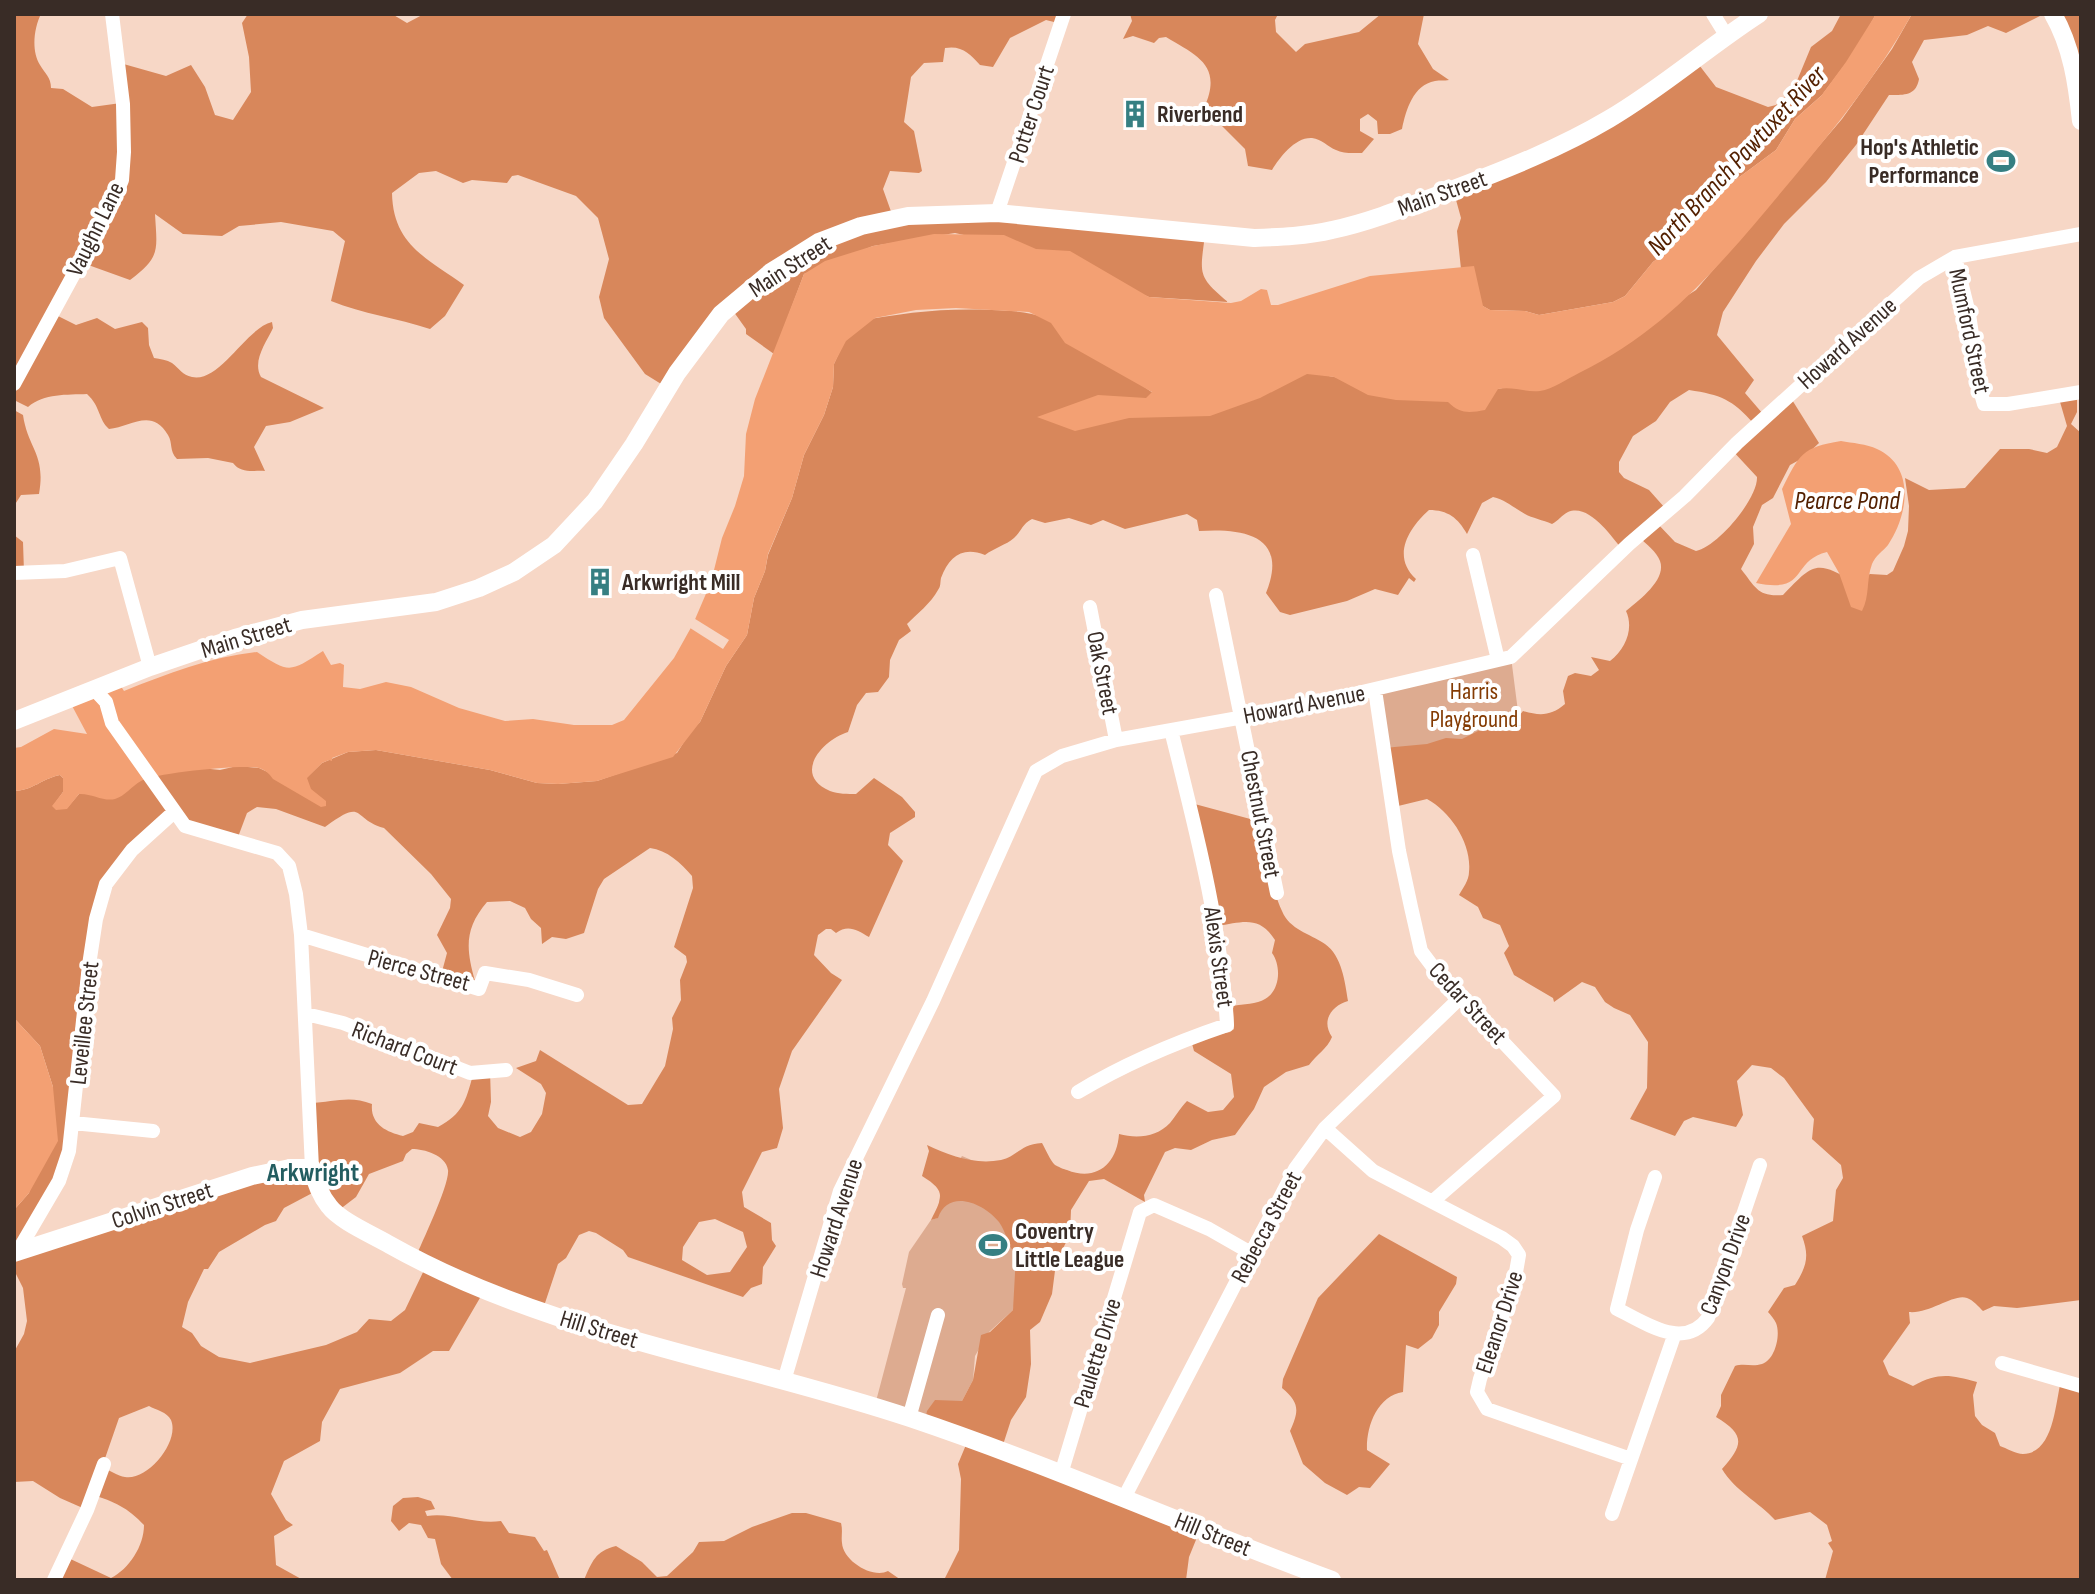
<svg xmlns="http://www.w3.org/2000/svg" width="2095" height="1594" viewBox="0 0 2095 1594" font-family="'Sofia Sans Condensed',sans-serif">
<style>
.green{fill:#ddab90}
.forest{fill:#d8875b;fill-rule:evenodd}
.water{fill:#f3a073}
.pier{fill:#f7d7c6}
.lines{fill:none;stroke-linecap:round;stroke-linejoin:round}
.street{stroke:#fff;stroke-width:14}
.secondary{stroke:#fff;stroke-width:18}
.labels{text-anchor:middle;stroke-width:8;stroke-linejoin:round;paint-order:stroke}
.street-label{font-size:24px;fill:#392c26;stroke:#fff}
.poi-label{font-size:24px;font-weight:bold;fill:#392c26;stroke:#fff;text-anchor:start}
.park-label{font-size:24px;fill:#843b03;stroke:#fff}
.water-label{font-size:26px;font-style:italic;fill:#532000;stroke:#fff}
.neighbourhood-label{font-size:26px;font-weight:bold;fill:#235d60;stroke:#fff}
</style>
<rect width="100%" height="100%" fill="#f7d7c6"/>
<!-- green -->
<path class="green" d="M1511 657 1521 735 1385 760 1375 690Z
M962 1156 1042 1190 1013 1310 989 1332 975 1356 973 1380 962 1401 925 1421 875 1405 906 1288H903L902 1284 909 1252 931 1220 937 1218 941 1188Z"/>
<!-- forest -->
<path class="forest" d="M14 14H41C34 28 31 51 40 65 45 74 51 77 51 88L63 89 92 107 121 103 120 63 166 76 191 65 205 87 215 115 233 120 251 92 249 57 242 23 248 14H392L407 23 424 14H1062L1058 23 1046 20 1010 38 993 67 980 65C970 54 962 45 945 48L943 62 924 63 911 77 904 122 914 131 922 171 919 173 890 171 883 189 893 217 909 214 1205 235C1200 274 1197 276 1228 302L1149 297 1044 253 955 233 873 246 804 274 774 354 746 334V329L731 308 666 387 645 374 604 318 599 297 609 259 598 218 576 196 518 175 512 176 507 183 472 180 463 183 436 171 419 173 392 193C393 245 427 258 464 285L445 316 430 329C397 318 363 314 331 301L345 241 333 231 281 222 239 226 222 236 183 234 155 214C157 250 161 257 130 280L80 262 52 313 76 325 97 318 115 329 142 322 148 328 149 345 154 358C160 359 167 360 172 363 180 369 182 375 192 377 220 383 246 328 272 322L273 328C266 343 252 361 261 377L324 408 290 422 266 426 254 447 265 471C254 470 241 474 233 463L208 458 177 459C169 451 173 443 168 435 152 407 130 427 109 429 98 419 101 407 87 394 67 395 44 393 28 407L14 400Z
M1130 14H1278L1275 20 1276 32 1296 52 1305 44 1359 32 1381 14H1424L1418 44 1433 69 1449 80C1444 81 1440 80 1435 81 1413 85 1406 110 1402 129L1390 134H1378L1377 121 1368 114 1360 119V131L1374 139 1362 153C1354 153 1343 154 1336 150 1328 147 1322 139 1312 138 1295 137 1280 157 1272 170L1248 166 1245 149 1204 108C1223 66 1198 56 1166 37L1159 38 1154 43 1133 36 1123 39 1132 21Z
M1841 14H1876L1856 50 1822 95 1795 119 1776 150 1730 184 1702 210 1674 246 1653 262 1625 296 1613 302 1539 315 1525 311 1490 310 1479 304 1461 269 1457 231 1461 218 1453 189 1525 161 1696 61 1716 87 1768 107 1776 105 1794 88 1811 47 1832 31Z
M1912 14H2044L2006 33 1988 26 1967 35 1924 40 1912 62 1919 79C1916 96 1904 95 1889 95L1856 145 1826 182 1784 224 1756 261 1723 312 1717 335 1754 380 1745 393 1763 414 1789 395 1819 443 1803 458 1790 465 1773 498 1762 505 1753 527 1754 544 1741 569C1756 588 1758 597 1783 595 1812 565 1816 558 1854 583L1870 574 1887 575 1893 571 1904 546 1908 531 1909 506 1905 478 1929 490 1965 488 2000 449H2029L2047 453 2057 447 2067 426 2058 395 2077 391V412L2071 424 2081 433V1300L2017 1308 1994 1306 1983 1311C1979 1307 1973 1300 1967 1298 1954 1293 1930 1314 1909 1312L1910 1323 1883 1361 1889 1375 1913 1386C1939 1372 1950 1375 1977 1382L1973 1395 1975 1416 1982 1425 1995 1433 2000 1446C2006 1448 2016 1454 2023 1454 2054 1453 2055 1404 2061 1381L2081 1385V1580H1825L1833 1551 1828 1543 1832 1541 1827 1525 1810 1512 1775 1520C1759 1502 1735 1491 1722 1469 1745 1444 1744 1434 1716 1417L1721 1406V1395L1735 1366C1744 1363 1752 1367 1762 1364 1775 1360 1781 1335 1776 1323 1774 1319 1771 1315 1768 1312L1784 1288 1795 1285C1806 1267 1810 1257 1802 1236L1833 1221 1836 1190 1843 1178 1841 1165 1812 1139 1814 1119 1784 1078 1771 1068 1752 1065 1737 1081 1743 1115 1736 1127 1693 1117 1684 1121 1675 1136 1630 1119 1647 1088 1648 1042 1630 1015 1614 1008 1605 1002 1595 987 1582 982 1554 1002 1553 998 1514 975 1504 953 1509 946 1500 925 1483 918 1478 907 1459 895C1463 888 1469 880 1469 872 1472 844 1451 812 1427 799L1394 807 1384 748 1427 744 1446 738 1462 739 1488 726H1511L1523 711C1540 716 1551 716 1565 704L1563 691 1568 676 1575 673 1591 676 1599 670 1591 657 1610 661C1626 649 1634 628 1626 611 1638 601 1667 580 1660 561 1657 552 1646 544 1639 537L1622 549C1611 536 1589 503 1568 512 1562 515 1558 521 1552 524 1543 520 1532 518 1525 514 1514 508 1506 500 1493 497L1482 503 1467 534C1458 518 1448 510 1429 510 1409 528 1391 556 1416 579L1414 582 1409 578 1398 595 1375 589 1347 601 1290 615 1280 612 1266 593C1289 536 1245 528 1199 531L1197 520 1187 514 1125 529 1103 520 1091 525 1069 518 1045 523 1032 519C1021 525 1022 531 1014 538 1006 545 994 548 985 555 963 546 949 556 941 578 940 583 941 586 938 590 931 603 917 614 907 624L911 631 899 640 890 660 889 677 878 692 866 693 857 705 848 732C822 740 792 775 830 791 838 794 848 794 856 794L874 778 902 797 915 812V817L890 833 888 845 903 861 869 937C857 930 848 924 836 933L831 929H826L818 935 814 955 831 973 842 980 792 1051 779 1089 783 1128 777 1148 762 1152 742 1192 744 1207 771 1223 772 1240 776 1246 763 1267 762 1284 751 1288 743 1297 628 1257 623 1250 596 1233 589 1231 579 1235 566 1258 558 1264 543 1309 484 1291 449 1351H433L400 1373 340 1389 322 1422 320 1441 284 1461 271 1494 286 1520 293 1525 274 1536 276 1565 303 1580H52L64 1556 111 1578C129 1569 144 1546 144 1525 128 1508 114 1501 92 1495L85 1509 60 1498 33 1481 14 1482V1352L24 1334 27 1321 23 1288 14 1270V1210L29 1193 53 1087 40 1046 14 1018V791C34 790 41 779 60 775L63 778V792L53 806 67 808 79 794 192 767 220 770 237 766 259 768 287 781 302 782 322 763 348 752 376 750 490 770 537 783 558 784 597 781 677 753 692 729 700 722 726 666 747 635 754 598 765 571 768 555 792 498 804 455 824 415 833 387 834 364 853 322C904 313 940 308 992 310 1012 311 1029 311 1048 319L1170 405 1272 374 1312 373 1379 385 1498 389 1512 386 1538 391 1696 290 1842 119 1892 49ZM1689 390C1721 395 1732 399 1754 424L1731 449 1757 477C1758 499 1717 547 1696 551L1675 542 1656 522 1665 508 1649 490 1624 478 1619 472V462L1633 436 1656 421 1670 402ZM257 807 276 809 325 827C366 797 351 819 384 828L431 874 451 899 450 908 437 935 447 953 440 979 475 981C466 949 464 929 487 902L510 901 525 908 531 919 541 928 542 944 552 937 566 939 584 933 598 889 604 879 650 848C667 850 681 863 692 876L693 888 674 947 686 956 687 962 680 980 681 1000 672 1018 673 1029 665 1066 642 1104 628 1105 540 1050 536 1061 516 1068 541 1084 546 1093 542 1114 531 1132 520 1137 498 1128 488 1116 491 1102 490 1071 473 1075C465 1103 463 1113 438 1127L419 1123 413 1132 403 1136C386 1132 370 1124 372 1104 350 1095 334 1102 310 1103L308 1167 22 1244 68 1152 104 885 175 813 210 834 238 837 247 813ZM412 1149C424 1149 446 1155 448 1170 450 1184 422 1242 415 1259L426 1266 405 1310 391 1321 369 1319 357 1332 326 1345 250 1363 219 1357 201 1346 192 1333 182 1327 188 1302 204 1269H208L219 1252 265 1225 276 1221 284 1208 318 1190 339 1210 356 1197 369 1174 403 1161 406 1154ZM715 1219 743 1232 747 1247 730 1272 707 1275 682 1260 683 1247 699 1222ZM149 1406C156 1410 167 1412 171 1420 180 1441 148 1481 125 1477 118 1476 109 1470 102 1467L119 1418Z
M2053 14H2081V73Z
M14 410 23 415C28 449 46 454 39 494L21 495 14 506Z
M14 535 23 542 24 572H14Z
M1191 803 1254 820 1262 819C1267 847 1270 886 1282 911 1290 930 1309 933 1325 944 1342 956 1345 982 1348 1001 1331 1006 1321 1021 1332 1037 1327 1049 1317 1054 1309 1065L1286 1072 1264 1087 1254 1109 1235 1135 1212 1140 1191 1150 1175 1148 1165 1152 1144 1195 1145 1202 1104 1179 1089 1181 1071 1210 1070 1234 1056 1263 1052 1294 1040 1322 1030 1330 1031 1364 1026 1397 1011 1420 1001 1451 1200 1530 1189 1557 1186 1580H944L959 1550 961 1479 958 1464 968 1440 925 1421 927 1411 935 1400 962 1401 973 1380 981 1335 990 1332 1013 1310 1016 1255C1007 1245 1007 1233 999 1222 984 1203 948 1188 938 1218L931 1220C943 1196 946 1191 922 1176L929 1151 927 1145C950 1156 975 1165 1001 1160 1017 1157 1020 1144 1042 1143 1046 1150 1050 1160 1055 1165 1057 1166 1065 1170 1067 1170 1096 1182 1117 1164 1119 1134 1137 1139 1157 1137 1170 1123 1176 1116 1180 1108 1187 1101L1208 1112 1223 1110 1234 1097 1231 1074 1194 1051 1191 1040 1230 1032 1234 1029 1233 1006C1243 1004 1257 1004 1265 999 1281 990 1281 965 1272 953L1275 940C1259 915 1243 922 1217 926Z
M1379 1234 1457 1277 1456 1284 1439 1312V1325L1432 1338 1418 1349 1406 1345 1403 1392C1377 1396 1366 1427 1367 1450L1390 1464 1370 1488 1359 1487 1347 1495 1325 1483 1303 1464 1290 1431C1299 1411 1300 1403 1282 1388L1283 1379 1318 1298Z
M418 1497 431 1501 435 1509 425 1511 427 1516C451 1512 476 1525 501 1521L509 1533 535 1537 544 1551 547 1550 560 1580H453L441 1564 435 1539 428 1538 421 1525 409 1523 399 1531 391 1521 393 1506 403 1498Z
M792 1513H806L841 1523C843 1531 841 1536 842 1543 843 1561 873 1579 888 1571L901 1580H584C592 1562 595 1551 616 1546L642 1562 657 1577 667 1576 693 1552 699 1542 724 1541 752 1527Z"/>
<!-- water -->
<path class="water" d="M1876 14H1912C1879 73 1837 125 1794 177 1729 254 1672 328 1579 373 1567 379 1553 389 1540 391 1527 393 1514 386 1498 389L1485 410C1469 413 1460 414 1448 402L1396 400 1368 395 1334 377 1307 374 1260 398 1210 416 1129 418 1075 431 1037 417 1098 395 1146 398 1152 392 1065 343 1051 323 1029 312 956 308 916 310 875 318 846 341 834 364 833 387 824 415 804 455 792 498 768 554 765 571 754 598 747 635 726 666 700 722 673 757 597 781 558 784 537 783 490 770 376 750 348 752 332 758V761L329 760 322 763 307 778 311 789 326 801V806L321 807 273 779C269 773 265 770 259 768 243 764 154 773 141 781 132 786 125 796 115 799 104 802 91 793 79 794L67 809 56 810 52 806 63 792V778L60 775C41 779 34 790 14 791V748L21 747 54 729 87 734 70 702 117 680 124 691C167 674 211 657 257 652 290 674 290 672 323 651L331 665 340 663 344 665 343 687 360 689 386 682 411 687 459 708 505 721 533 719 574 725H612L624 720 674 658 693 624 711 582 722 538 735 506 744 476 746 434 755 399 804 274 825 261 873 246 934 234 1004 235 1036 249 1070 251 1149 297 1231 303 1241 301 1261 289 1267 290 1271 305H1278L1370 276 1474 266 1483 306 1490 310 1525 311 1539 315 1613 302 1625 296 1653 262 1674 246 1702 210 1730 184 1776 150 1795 119 1821 96 1846 62Z
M1841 441C1852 443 1867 444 1877 449 1916 467 1908 515 1888 545 1883 551 1875 556 1872 564 1866 580 1870 596 1862 611L1851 607 1839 573 1827 552C1790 561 1809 594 1756 583L1791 524 1782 489C1799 455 1802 447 1841 441Z
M14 1018 40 1046 53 1087 58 1141 29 1193 14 1210Z"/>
<!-- pier -->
<path class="pier" d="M692 617 729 640 723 649 687 626Z"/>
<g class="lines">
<!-- street -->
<path class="street" d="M1713 14 1726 35
M997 213 1064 14
M1955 257 1969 314 1980 390 1984 404H2008L2081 392
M14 384 112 204 122 180 124 152 123 104 112 14
M1473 555 1498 660
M14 573 65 571 120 558 150 667
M1216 595 1277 893
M1090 607 1116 740
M94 689 106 702 112 723 185 826 277 853 289 866 296 894 301 935 312 1168
M1375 690 1399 851 1411 907 1421 951 1436 971 1554 1096 1433 1201
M301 935 479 989 485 973 529 980 577 995
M306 1014 343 1023 470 1073 506 1070
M1078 1092C1126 1063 1174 1043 1227 1025 1221 924 1195 827 1171 730
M73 1123 153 1131
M1325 1128 1373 1171 1502 1238 1513 1246 1519 1255 1515 1278 1480 1379 1477 1392 1487 1409 1631 1459
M1655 1177 1637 1230 1617 1309C1646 1323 1684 1351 1708 1318L1760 1165
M18 1251 59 1181 69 1151 89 965 96 919 106 884 132 850 174 812
M2002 1363 2081 1386
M784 1381 840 1191 933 1001 1036 771 1062 756 1116 740 1294 708 1511 657 1629 544 1685 496 1737 443 1919 278 1955 257 2081 234
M909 1418 938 1315
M1061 1474 1140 1212 1154 1205 1209 1229 1251 1253
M1124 1498 1295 1169 1325 1128 1462 996
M1612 1514 1674 1336
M54 1580 87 1510 104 1464"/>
<!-- secondary -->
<path class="secondary" d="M2053 14C2072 47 2077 84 2081 121
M14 721 150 667 235 638 302 620 436 602 479 588 514 572 554 545 595 501 634 444 677 373 721 314 771 272 819 242 861 226 908 216 997 213 1254 238C1280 237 1307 236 1332 230 1374 221 1414 204 1454 189 1507 169 1560 148 1609 119 1662 88 1708 47 1759 14
M14 1253 252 1176 290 1168H312C315 1181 320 1195 329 1206 340 1221 373 1235 390 1245 550 1335 737 1360 910 1418 1053 1466 1191 1528 1332 1580"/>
</g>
<!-- icons -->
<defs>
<symbol id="building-bare" viewBox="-9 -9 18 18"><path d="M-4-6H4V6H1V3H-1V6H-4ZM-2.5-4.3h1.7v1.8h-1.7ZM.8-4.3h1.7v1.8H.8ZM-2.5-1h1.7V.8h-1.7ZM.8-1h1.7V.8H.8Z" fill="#367f82" stroke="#fff" stroke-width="2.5" paint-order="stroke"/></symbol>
<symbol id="stadium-bare" viewBox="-9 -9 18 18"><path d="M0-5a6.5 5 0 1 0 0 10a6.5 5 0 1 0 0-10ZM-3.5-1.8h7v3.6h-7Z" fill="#367f82" stroke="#fff" stroke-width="2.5" paint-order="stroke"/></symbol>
</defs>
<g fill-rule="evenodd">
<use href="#building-bare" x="1115" y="94" width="40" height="40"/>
<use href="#stadium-bare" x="1981" y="141" width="40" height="40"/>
<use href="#building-bare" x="580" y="562" width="40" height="40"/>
<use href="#stadium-bare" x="973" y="1225" width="40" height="40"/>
</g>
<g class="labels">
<!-- street labels -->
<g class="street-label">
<text transform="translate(1031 114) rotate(-72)" y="8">Potter Court</text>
<text transform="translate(1442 193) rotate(-20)" y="8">Main Street</text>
<text transform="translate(95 229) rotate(-64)" y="8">Vaughn Lane</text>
<text transform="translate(790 266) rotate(-33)" y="8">Main Street</text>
<text transform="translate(1970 331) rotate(78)" y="8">Mumford Street</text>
<text transform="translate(1847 343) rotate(-42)" y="8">Howard Avenue</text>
<text transform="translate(246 637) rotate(-17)" y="8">Main Street</text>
<text transform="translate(1103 673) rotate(79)" y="8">Oak Street</text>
<text transform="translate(1304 704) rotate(-11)" y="8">Howard Avenue</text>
<text transform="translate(1261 814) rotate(79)" y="8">Chestnut Street</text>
<text transform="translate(1219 957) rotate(82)" y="8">Alexis Street</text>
<text transform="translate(419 970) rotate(15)" y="8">Pierce Street</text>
<text transform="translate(1468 1003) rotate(47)" y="8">Cedar Street</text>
<text transform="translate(84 1023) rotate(-84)" y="8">Leveillee Street</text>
<text transform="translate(405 1048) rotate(21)" y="8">Richard Court</text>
<text transform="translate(162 1205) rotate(-18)" y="8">Colvin Street</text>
<text transform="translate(836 1218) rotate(-72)" y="8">Howard Avenue</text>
<text transform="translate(1266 1227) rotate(-62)" y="8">Rebecca Street</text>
<text transform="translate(1725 1264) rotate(-70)" y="8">Canyon Drive</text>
<text transform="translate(1499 1322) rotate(-72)" y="8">Eleanor Drive</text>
<text transform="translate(599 1329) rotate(17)" y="8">Hill Street</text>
<text transform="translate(1097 1353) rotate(-73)" y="8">Paulette Drive</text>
<text transform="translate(1213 1534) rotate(22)" y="8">Hill Street</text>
</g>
<!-- poi labels -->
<g class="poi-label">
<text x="1157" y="122">Riverbend</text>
<text x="1979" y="155" text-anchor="end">Hop's Athletic<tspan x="1979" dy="28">Performance</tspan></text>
<text x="622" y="590">Arkwright Mill</text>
<text x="1015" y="1239">Coventry<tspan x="1015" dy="28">Little League</tspan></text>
</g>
<!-- park labels -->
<g class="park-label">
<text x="1474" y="699">Harris<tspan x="1474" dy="28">Playground</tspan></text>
</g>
<!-- water labels -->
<g class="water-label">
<text transform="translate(1736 160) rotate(-47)" y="9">North Branch Pawtuxet River</text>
<text x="1847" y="509">Pearce Pond</text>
</g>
<!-- neighbourhood labels -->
<g class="neighbourhood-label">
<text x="313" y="1181">Arkwright</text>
</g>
</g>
<!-- border -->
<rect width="2095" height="1594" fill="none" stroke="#392c26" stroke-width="32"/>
</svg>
